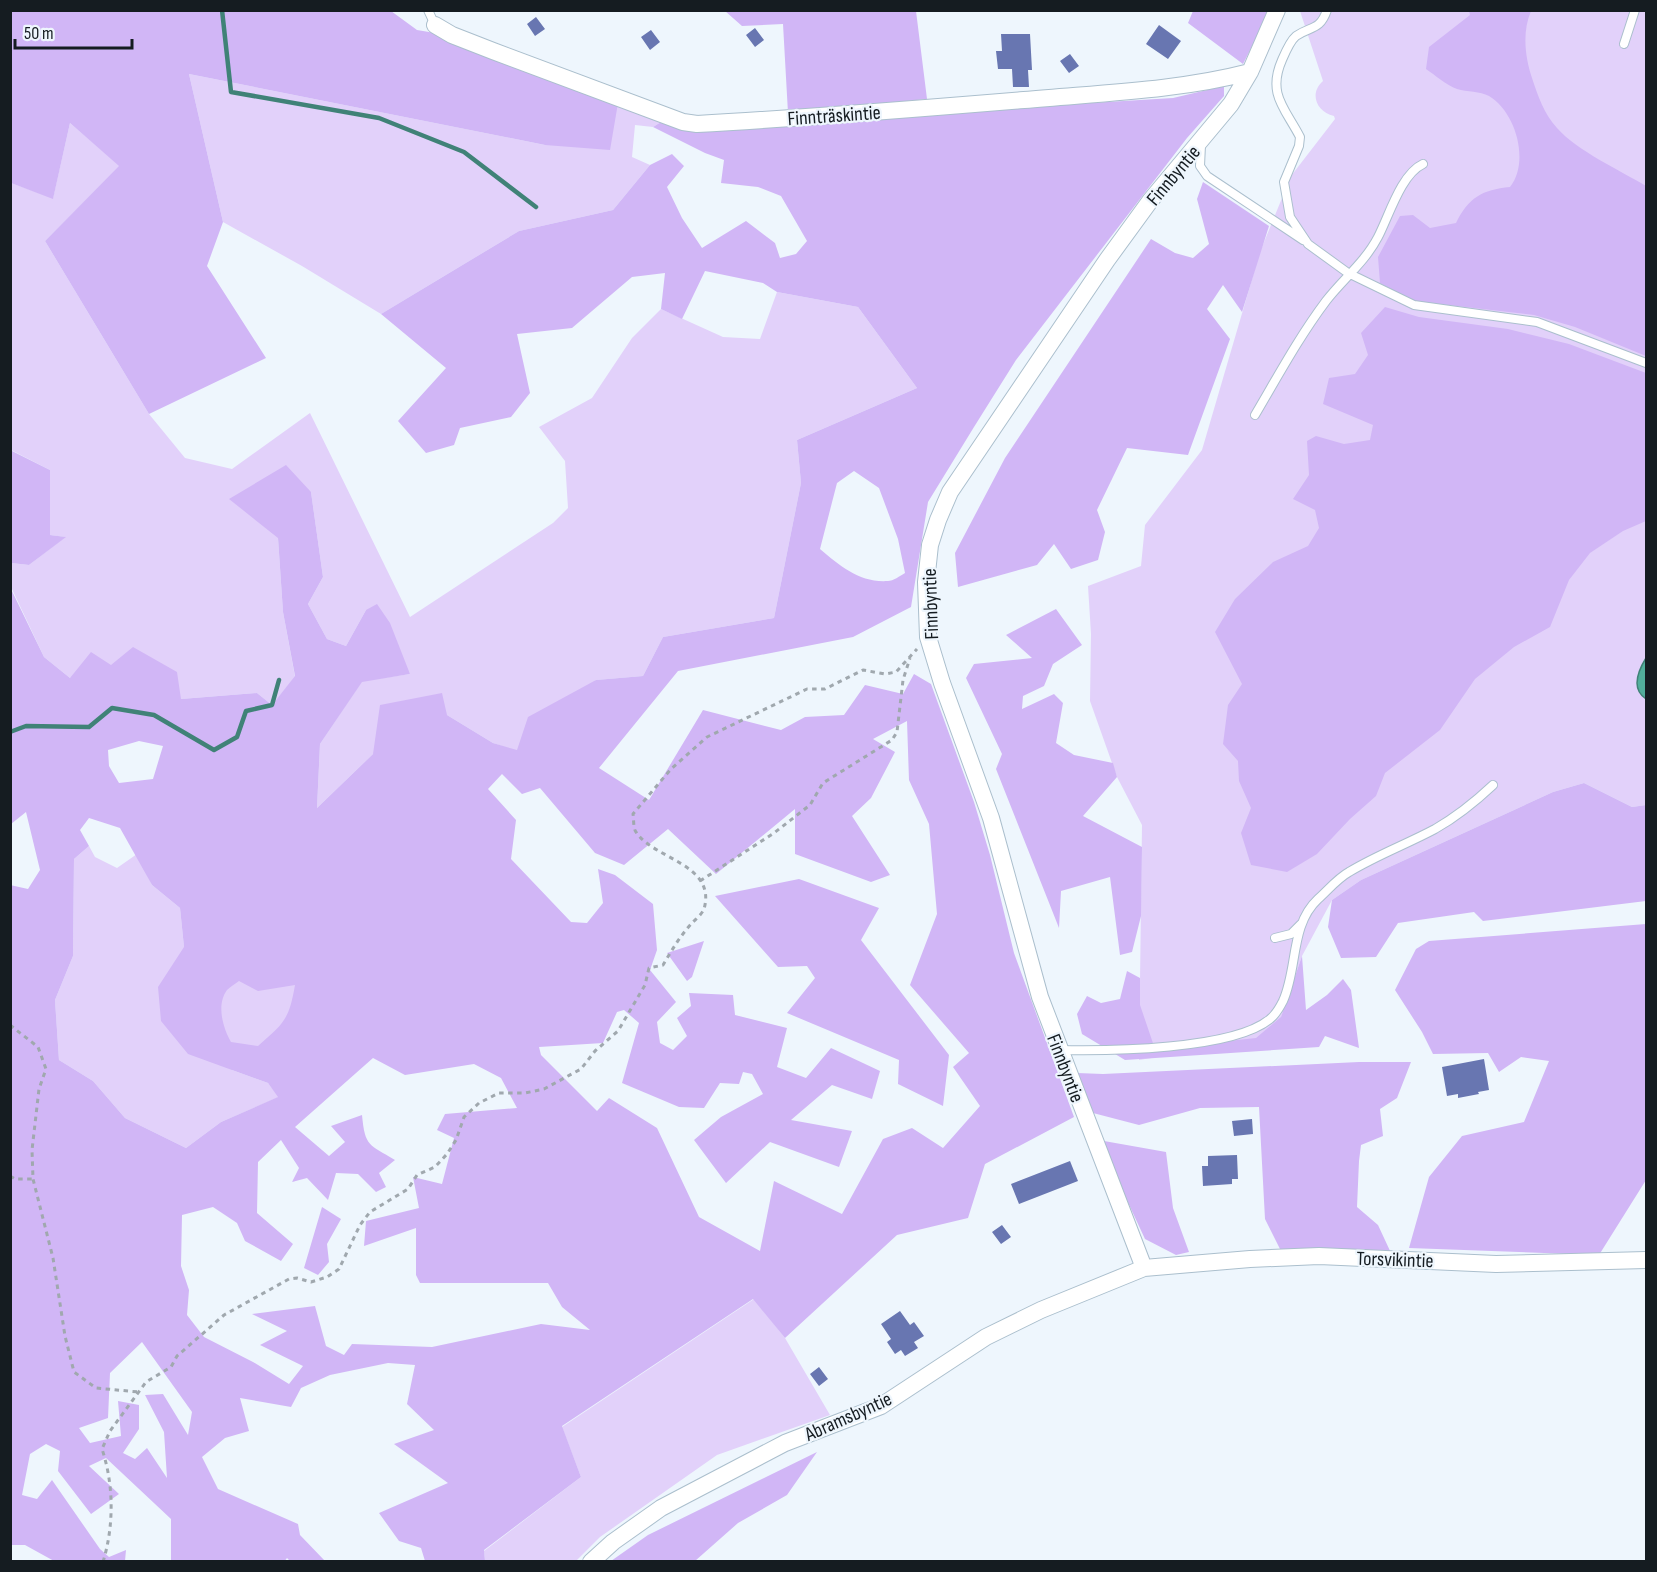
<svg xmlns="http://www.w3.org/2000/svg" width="1657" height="1572" viewBox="0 0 1657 1572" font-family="'Sofia Sans Condensed',sans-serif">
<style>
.green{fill:#e2d1fa}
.forest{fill:#d1b6f6;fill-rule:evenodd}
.water{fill:#52ae9c;stroke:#408277;stroke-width:1.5}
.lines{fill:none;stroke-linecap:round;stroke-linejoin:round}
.stream{stroke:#408277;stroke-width:4.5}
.building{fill:#6876b1}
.service-casing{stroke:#abbfcd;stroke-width:10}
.minor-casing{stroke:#abbfcd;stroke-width:18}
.path{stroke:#a0a8ae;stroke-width:3;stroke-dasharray:4.5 4.5;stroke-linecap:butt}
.service{stroke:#fff;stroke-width:8}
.minor{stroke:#fff;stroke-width:16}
.labels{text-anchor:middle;stroke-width:4.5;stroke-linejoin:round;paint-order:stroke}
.street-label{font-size:20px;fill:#151c21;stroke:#eef6fd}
</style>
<rect width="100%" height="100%" fill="#eef6fd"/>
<!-- green -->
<path class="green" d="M1300 11H1646V805L1632 807 1584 783 1553 792 1361 880 1332 900 1302 956 1281 1018 1264 1040 1139 1060 1142 825 1117 777 1090 701 1091 634 1088 586 1141 566 1145 525 1202 450 1260 252 1291 176 1335 119 1334 116C1316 112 1309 93 1323 81Z
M189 74 545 145 618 103 661 122 653 127 635 125 632 157 650 165 613 210 519 231 381 314 302 266 223 222Z
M70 123 120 166 45 241 149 414 185 458 232 469 310 413 410 617 553 523 568 508 565 461 539 427 592 398 632 338 661 309 723 337 760 339 777 292 858 307 917 388 797 440 801 483 774 618 663 637 643 676 596 680 517 751 493 743 447 715 373 754 317 808 320 744 362 681 410 674 366 610 346 646 327 639 308 604 323 577 311 492 278 538 283 612 295 677 272 705 257 693 181 699 111 665 70 678 44 657 11 587V563L29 565 65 537 50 535V470L11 450V183L53 198Z
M89 846 95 857 117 868 137 854 152 885 180 908 184 947 456 875 232 1070 268 1083 279 1097 221 1122 186 1148 125 1118 93 1081 59 1060 55 1000 73 956 74 859Z
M754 1299 785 1338 830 1415 717 1455 600 1537 576 1561H485L484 1551 581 1477 562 1427Z"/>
<!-- forest -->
<path class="forest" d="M10 11H391L417 30 435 33 618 103 610 150 545 145 189 74 223 222 207 266 266 358 149 414 45 241 119 166 70 123 53 199 11 183Z
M725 11H916L927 99 788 113 783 24 742 26Z
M1193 11H1270L1243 64 1188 23Z
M1469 11H1531C1522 32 1525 57 1532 78 1538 96 1544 114 1557 128 1576 150 1621 171 1646 186V356L1575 327 1534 315 1413 301 1380 283 1378 257 1400 216 1413 215 1430 228 1456 223C1469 197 1482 190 1510 187 1530 162 1516 112 1489 96 1480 91 1467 92 1457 89 1446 85 1435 75 1426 69L1429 47 1470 15Z
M1224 86V96L1187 138 1016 360 974 427 928 502 911 607 853 637 678 671 599 768 649 800 703 710 781 730 805 717 844 715 865 685 903 694 914 674 931 684 974 802 990 855 1014 953 1074 1117 985 1164 968 1218 897 1235 785 1338 753 1299 562 1426 581 1477 484 1550 485 1561H425L421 1548 399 1541 379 1513 448 1483 394 1444 434 1430 407 1404 415 1365 388 1363 330 1375 301 1388 291 1407 240 1398 249 1431 225 1438 202 1457 218 1489 298 1524 300 1535 325 1561H290L287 1558 284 1562 171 1561V1519L106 1458 89 1466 119 1494 91 1514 58 1471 60 1451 46 1444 30 1454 22 1495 37 1499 52 1480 100 1549 109 1557 126 1550 125 1561H54L25 1545H11L10 885 28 889 40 870 26 812 11 824 10 587 44 657 70 678 91 652 111 665 133 647 177 672 181 699 257 693 272 705 295 676 283 612 278 538 229 499 286 465 311 492 323 577 308 604 327 639 346 646 366 610 377 604 390 623 410 674 362 682 320 744 317 808 373 754 380 705 442 693 447 715 493 743 517 750 528 717 596 680 643 676 663 637 774 618 801 483 797 440 917 388 858 307 777 292 763 283 705 271 682 319 661 309 665 273 632 277 572 328 517 334 530 393 511 417 460 428 454 445 426 453 398 421 446 368 381 314 519 231 613 210 650 165 672 154 684 166 667 187 682 218 702 248 746 221 775 243 780 258 796 254 807 241 781 196 758 187 721 183 724 160 705 153 653 127 661 122 927 113 1173 98ZM854 471 879 488 898 539 905 573C900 576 893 581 888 581 860 583 840 566 820 549L837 483ZM907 721 909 780 929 824 937 914 910 985 969 1053 953 1067 980 1106 943 1148 912 1128 883 1139 842 1214 774 1181 760 1251 699 1217 657 1128 609 1098 597 1111 541 1055 539 1047 603 1043 617 1012 624 1010 639 1023 622 1083 679 1107 704 1108 720 1083 739 1084 743 1072 752 1074 763 1094 721 1117 694 1140 726 1183 770 1142 839 1167 852 1131 791 1120 832 1085 872 1099 880 1071 831 1048 806 1078 777 1067 787 1028 735 1015 733 995 689 993 691 1006 677 1018 687 1036 673 1050 660 1043 657 1022 676 1002 650 970 657 950 653 904 615 875 598 869 603 903 587 923 571 922 511 859 516 820 488 789 502 774 522 794 540 788 595 853 624 865 668 829 716 874 795 809V854L871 882 890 875 852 816 871 798 895 752 873 739ZM139 741 163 746 153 779 119 783 109 766 108 750ZM89 818 120 828 152 885 180 908 184 947 158 987 161 1021 188 1054 268 1083 278 1097 221 1122 186 1148 125 1118 93 1081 59 1060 55 1000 73 956 74 859 89 846 80 830ZM239 981 258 991 295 985C289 1020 284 1023 258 1046L231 1042C223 1028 216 1005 227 990 230 987 235 984 239 981ZM373 1058 405 1075 474 1064 501 1078 517 1108 445 1114 437 1130 454 1138 442 1184 413 1177 419 1208 366 1221 364 1246 416 1228V1275L420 1283H548L562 1307 590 1330 541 1324 432 1347 352 1344 344 1355 326 1346 315 1306 252 1314 287 1331 260 1345 303 1366 289 1384 253 1362 204 1337 187 1315 189 1290 181 1266 182 1215 213 1207 237 1223 245 1241 281 1261 293 1244 257 1213 258 1162 281 1140 299 1168 292 1182 307 1178 328 1200 336 1173 358 1174 376 1192 386 1187 379 1173 395 1160C369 1144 365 1147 362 1115L331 1126 345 1142 329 1156 295 1127ZM142 1342 192 1412 188 1435 163 1394 145 1395 164 1432 167 1478 147 1448 135 1459 123 1453 139 1429V1405L118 1401 121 1436 90 1443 79 1428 108 1418 110 1373Z
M1203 182 1269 226 1242 312 1223 285 1207 309 1230 339 1188 455 1127 448 1097 510 1105 532 1098 560 1071 569 1054 544 1037 565 958 587 955 553 1005 458 1151 239 1175 253 1193 258 1209 244 1197 199Z
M1385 307 1419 317 1508 329 1569 344 1646 373V521L1623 531 1590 553 1569 580 1550 627 1514 647 1475 679 1440 730 1385 773 1376 796 1350 819 1317 854 1287 872 1251 865 1241 833 1251 808 1239 781 1238 761 1223 744 1228 705 1242 684 1215 632 1235 599 1273 562 1308 546 1319 528 1315 510 1293 499 1309 475 1307 441 1316 436 1344 444 1370 440 1373 425 1323 404 1329 378 1355 374 1368 355 1361 333Z
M10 450 50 470V535L66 537 29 565 11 563Z
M1056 609 1082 645 1053 664 1044 686 1023 696 1022 709 1054 694 1063 703 1056 743 1074 755 1113 763 1117 777 1083 816 1142 847 1141 916 1132 952 1120 955 1110 877 1061 891 1059 928 996 769 1002 754 966 678 974 664 1032 658 1006 635Z
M1584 783 1632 807 1646 805V901L1483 921 1474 912 1398 923 1376 957 1341 958 1328 927 1332 900 1361 880 1553 792Z
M799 879 879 908 861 940 949 1055 943 1106 898 1084 899 1060 787 1013 815 978 807 966 778 967 715 896Z
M1646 924V1180L1599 1255 1409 1248 1429 1177 1462 1136 1524 1122 1549 1061 1521 1057 1499 1072 1488 1053 1433 1054 1422 1032 1395 990 1416 949 1429 941Z
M704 941 692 977 687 981 667 953Z
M1302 956 1306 1010 1327 995 1343 979 1351 990 1359 1048 1325 1036 1319 1047 1125 1060 1082 1034 1077 1014 1087 996 1101 1003 1120 999 1127 971 1140 978V1005L1156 1052 1191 1045 1256 1038 1281 1017Z
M1359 1062H1411L1397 1098 1380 1109 1383 1136 1361 1145 1359 1161 1357 1207 1378 1225 1391 1253 1280 1249 1265 1219 1259 1107 1200 1108 1139 1125 1093 1113 1077 1073 1103 1074Z
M1104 1141 1166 1152 1173 1208 1189 1252 1176 1255 1145 1239 1118 1181Z
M322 1207 341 1219 327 1244 329 1262 318 1275 304 1268Z
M817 1452 787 1495 738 1523 695 1561H611L648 1535Z"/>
<!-- water -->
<path class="water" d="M1646 658V699C1631 689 1638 671 1646 658Z"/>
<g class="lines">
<!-- stream -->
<path class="stream" d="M222 10 231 92 379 118 464 152 536 207
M10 732 26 726 89 727 112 708 154 715 214 750 237 737 246 711 272 705 279 680"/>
</g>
<!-- building -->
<path class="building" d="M536 17 545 29 535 36 527 24Z
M1159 25 1181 41 1168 59 1146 44Z
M755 28 764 40 755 47 746 35Z
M651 30 660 42 650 50 641 37Z
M1001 34H1030L1032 70H1028L1029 87H1013L1012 69H998L996 51H1002Z
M1070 54 1079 66 1069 73 1060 61Z
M1484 1059 1489 1090 1478 1092 1479 1094 1458 1098V1094L1447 1096 1442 1067Z
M1252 1119 1253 1134 1234 1136 1232 1121Z
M1237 1155 1238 1179H1232V1184L1203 1186 1202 1166H1208V1156Z
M1070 1161 1078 1181 1019 1204 1011 1184Z
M1002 1225 1011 1237 1001 1244 992 1232Z
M900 1311 910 1325 914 1322 924 1336 914 1342 918 1348 905 1356 901 1350 895 1354 887 1342 891 1339 881 1324Z
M819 1367 828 1379 819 1386 810 1374Z"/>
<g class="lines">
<defs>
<path id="service" d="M428 10 435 25
M1327 10C1320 31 1310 26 1296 36 1290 41 1285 53 1282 60 1267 94 1285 108 1300 137L1299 146 1284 182 1290 217 1308 244 1348 273 1414 305 1537 322 1646 363
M1624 44 1635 10
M1201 145 1200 166 1207 176 1303 240
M1255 415C1278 376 1299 337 1326 301 1343 279 1365 262 1378 237 1389 216 1401 174 1423 164
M1275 938 1291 934 1301 924
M1059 1050C1108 1051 1233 1050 1270 1019 1275 1015 1280 1007 1283 1001 1298 968 1290 925 1318 899 1328 890 1338 878 1349 872 1377 855 1407 844 1435 829 1456 817 1476 801 1493 785"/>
<path id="minor" d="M435 25 452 35 493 51 683 122 697 124C806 118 915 109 1024 100 1099 93 1177 91 1250 72
M1144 1268 1040 997 991 818 942 683 928 637 926 582 930 545 938 520 950 492 1107 260 1150 201 1231 104 1250 72 1277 10
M591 1562 613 1542 661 1508 785 1443 881 1406 986 1337 1041 1310 1144 1268 1250 1259 1319 1256 1496 1264 1646 1260"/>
</defs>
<!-- service casing -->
<use href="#service" class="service-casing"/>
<!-- minor casing -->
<use href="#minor" class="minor-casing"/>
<!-- path -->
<path class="path" d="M700 881 774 833 810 805 823 783 892 740 897 732 903 680 910 658
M10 1025 38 1047 46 1069 39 1089 32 1150 33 1179 53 1258 65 1336 74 1372 96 1388 139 1392
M10 1176 15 1179H33
M103 1562C114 1526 114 1485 102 1449L110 1431 146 1382 171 1367 177 1356 224 1315 289 1279 297 1278 311 1282 327 1277 339 1269 360 1225 370 1212 408 1189 417 1175 435 1167 447 1154 456 1140 464 1117 479 1103 499 1093H525L544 1089 581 1069 595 1051 618 1031 645 985 649 968 663 965C672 950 680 936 692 923 696 919 702 914 704 909 717 864 653 859 636 832 633 828 634 820 633 814L671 769 707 737 807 689H825L863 670 885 674 896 672 917 649"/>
<!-- service -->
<use href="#service" class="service"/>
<!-- minor -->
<use href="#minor" class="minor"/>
</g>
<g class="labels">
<!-- street labels -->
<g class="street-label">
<text transform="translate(834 115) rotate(-4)" y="7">Finnträskintie</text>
<text transform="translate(1173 175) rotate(-50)" y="7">Finnbyntie</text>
<text transform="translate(930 604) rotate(-92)" y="7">Finnbyntie</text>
<text transform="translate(1066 1068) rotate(69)" y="7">Finnbyntie</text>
<text transform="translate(1395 1259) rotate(2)" y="7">Torsvikintie</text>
<text transform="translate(848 1416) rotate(-24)" y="7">Abramsbyntie</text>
</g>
</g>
<!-- border -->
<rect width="1657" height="1572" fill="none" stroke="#151c21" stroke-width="24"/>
<!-- scale -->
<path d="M15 39v9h117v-9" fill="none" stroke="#151c21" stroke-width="3"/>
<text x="24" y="39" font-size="18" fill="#151c21" stroke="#eef6fd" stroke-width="4.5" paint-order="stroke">50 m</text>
</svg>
